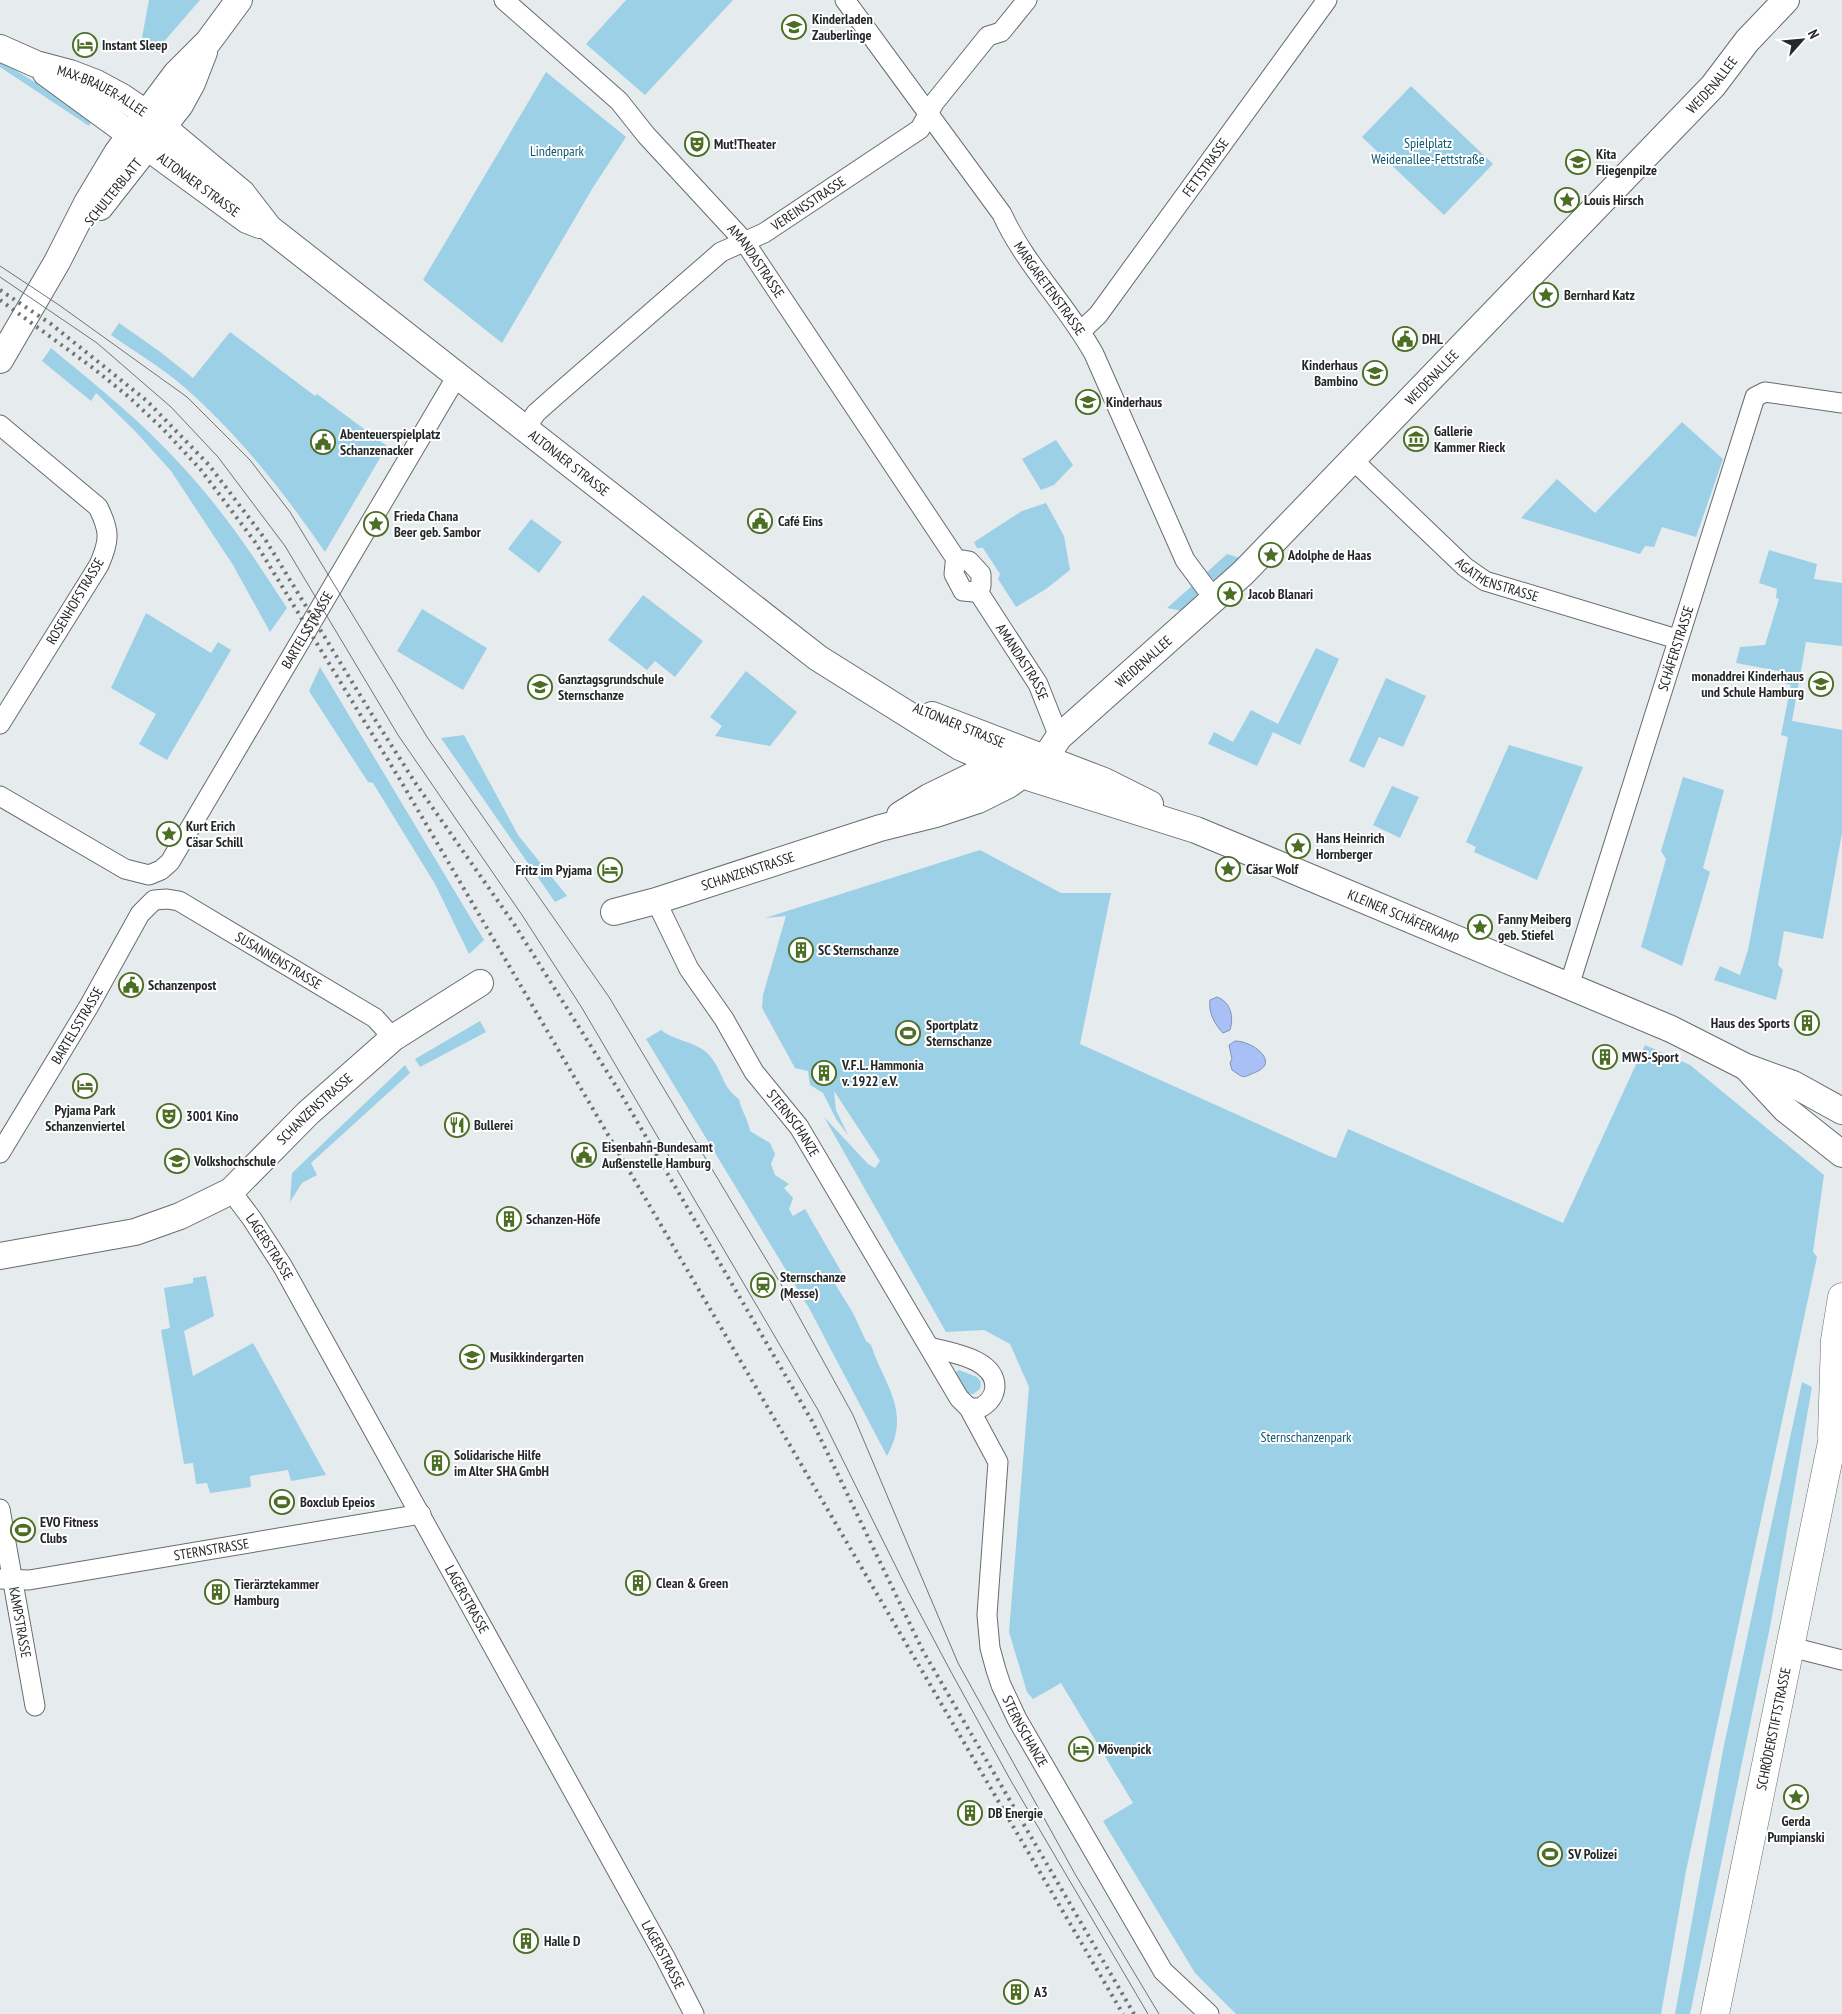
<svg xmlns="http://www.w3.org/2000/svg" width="1842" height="2014" viewBox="0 0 1842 2014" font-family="'PT Sans Narrow',sans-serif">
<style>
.green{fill:#9cd0e7}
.water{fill:#a8c0f6;stroke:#8192b8}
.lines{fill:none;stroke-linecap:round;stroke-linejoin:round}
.street-casing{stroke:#686c6e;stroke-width:21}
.secondary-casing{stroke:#686c6e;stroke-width:28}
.primary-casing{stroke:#686c6e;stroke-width:29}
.street{stroke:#fff;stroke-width:19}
.secondary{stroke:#fff;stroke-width:26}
.primary{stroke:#fff;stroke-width:28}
.tram{stroke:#717375;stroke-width:1}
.rail{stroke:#717375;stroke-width:4;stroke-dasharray:2.5 5;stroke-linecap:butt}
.labels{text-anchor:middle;stroke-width:4;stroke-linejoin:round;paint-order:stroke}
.poi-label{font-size:14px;font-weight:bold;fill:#262728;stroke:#fff;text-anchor:start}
.street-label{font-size:14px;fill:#262728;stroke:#fff}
.park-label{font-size:14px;fill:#0e5972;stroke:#fff}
</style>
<rect width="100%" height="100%" fill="#e6ebed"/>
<!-- green -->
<path class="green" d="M149 0H200L155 52 140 48Z
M626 0H733L645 95 586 44Z
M0 61 94 118 89 126 0 67Z
M546 72 626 137 592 189 502 343 423 280Z
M1411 86 1493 164 1444 215 1362 137Z
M119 323 159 351 193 378 230 332 315 396 317 394 387 446 325 552C283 491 239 435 183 386 161 367 135 352 111 335Z
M51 348C96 385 142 422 181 465 222 509 255 558 287 608L270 632 233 565 171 471 135 431 96 393 91 401 42 361Z
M1682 422 1723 459 1696 537 1662 527 1654 547 1645 546 1640 554 1521 518 1557 479 1595 513Z
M1056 440 1073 465 1054 485 1041 490 1022 459Z
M1046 503 1064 536 1070 570 1046 589 1016 607 998 579 1000 574 983 548H977L974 542 1022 511Z
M531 519 562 542 539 573 508 549Z
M1769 550 1817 564 1814 579 1842 583V646L1806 642 1792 721 1842 730V833L1823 939 1784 931 1778 965 1783 970 1776 1000 1714 980 1720 966 1740 975 1748 950 1788 737 1781 735 1791 685 1784 683V672L1736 663 1740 647 1765 645 1779 599 1776 598 1777 589 1759 583Z
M1227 554 1240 558 1215 581 1206 573Z
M1193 585 1197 592V597L1182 611 1167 608Z
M643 595 703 641 675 677 655 661 647 670 608 640Z
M422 609 487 648 463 690 397 651Z
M146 613 211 653 218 642 231 650 167 760 139 744 156 714 111 688Z
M1316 648 1339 659 1300 745 1273 732 1257 766 1208 744 1214 732 1233 742 1251 710 1278 724Z
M320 667 484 940 469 954 435 884 373 783 368 782 309 691Z
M746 671 797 712 770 746 715 736 722 726 710 717Z
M1386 678 1426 696 1403 747 1379 737 1364 768 1349 761Z
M464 735 518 835 567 896 555 902 441 738Z
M1509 745 1583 767 1537 880 1474 852 1476 847 1466 842Z
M1683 777 1724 790 1703 868 1710 872 1682 966 1641 947 1666 859 1661 851Z
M1392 786 1419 797 1400 838 1373 825Z
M980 850 1061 893H1111L1080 1044 1329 1156 1336 1158 1348 1129 1563 1223 1645 1045 1690 1065 1824 1175 1813 1252 1817 1257 1686 1871 1661 2014H1236L1195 1973 1103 1821 1133 1803 1061 1683 1033 1699 1027 1692 1009 1632 1029 1387 1010 1344 984 1330 946 1332 824 1117 868 1164 875 1168 880 1161 834 1091 836 1110 848 1135 836 1119 823 1093 810 1085 808 1071 795 1068 762 1008 763 995 786 916 765 918Z
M480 1021 486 1032 420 1067 415 1059Z
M661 1030C676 1042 697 1041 710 1056 722 1070 723 1089 739 1099 741 1111 748 1118 750 1131L770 1143 775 1154 771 1164 775 1175 789 1184 784 1188 793 1198 789 1209 793 1216 805 1209 842 1273 832 1279 853 1313 866 1341 871 1345C884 1385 912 1411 887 1456L809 1308 646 1039Z
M405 1065 410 1073 311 1163 317 1175 302 1183 290 1202 292 1173Z
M206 1276 214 1316 184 1331 193 1376 253 1343 326 1475 291 1481 288 1470 250 1476 251 1487 210 1493 207 1483 196 1484 193 1463 184 1464 161 1330 170 1328 164 1288 193 1283V1278Z
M959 1370 977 1377 981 1382 980 1389 973 1394 967 1393 955 1373Z
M1802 1382 1812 1387 1771 1622 1690 2014H1675L1723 1750Z"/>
<!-- water -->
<path class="water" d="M1217 997C1231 1002 1234 1017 1230 1030L1223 1033C1215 1025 1208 1012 1210 1000Z
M1235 1041C1253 1041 1280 1062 1256 1072 1242 1078 1245 1079 1232 1070L1230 1063 1232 1059 1229 1045Z"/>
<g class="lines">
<defs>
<g id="street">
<path id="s1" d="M504 0 619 101 646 135 744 241 958 562"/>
<path id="s2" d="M845 0 1002 214C1025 265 1067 305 1094 354L1185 560 1214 599"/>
<path id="s3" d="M1081 331 1098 315 1327 0"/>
<path d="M0 425 98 507C110 531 110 540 99 565L0 724"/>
<path id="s4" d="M525 429 536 413 554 397 721 252 764 233 920 129 934 103 988 36 1001 32 1027 0"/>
<path id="s5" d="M1353 460 1465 567 1485 581 1677 639"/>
<path d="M963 560 969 561 981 574V586L974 592 963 591 954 574 955 564Z"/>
<path id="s6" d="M977 590 1038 684 1059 737"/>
<path id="s7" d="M0 796 125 869 149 875 161 870 170 862 457 376"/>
<path id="s8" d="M656 901 689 969 724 1019 754 1072 799 1127 959 1398 969 1408 998 1462 987 1615 990 1648 996 1670 1001 1685 1017 1719 1163 1971 1209 2014"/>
<path id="s9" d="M1569 986 1755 397 1765 392 1842 403"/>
<path id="s10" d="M0 1153 89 1006 140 914 154 900 167 899 179 901 375 1018 393 1038"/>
<path id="s11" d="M231 1191 252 1219 283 1267 665 1957 694 2014"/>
<path d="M930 1347C950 1353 995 1358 995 1387 994 1397 989 1403 980 1408H969"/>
<path id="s12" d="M0 1509 35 1706"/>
<path id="s13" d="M0 1579 29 1580 421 1514"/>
<path d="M1791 1647 1842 1660"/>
</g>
<g id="secondary">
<path id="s14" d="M0 48 36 64 70 73 96 83 122 97 147 114 242 193 269 228 818 658 960 747 1031 778 1196 830 1290 869 1671 1029 1746 1067 1793 1084 1842 1111"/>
<path id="s15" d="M46 73 247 220 260 225"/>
<path d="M100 207 180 105 192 83 204 52"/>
<path d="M0 360 57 262 87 203 117 153 176 74 208 42 239 0"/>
<path d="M932 715 1104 781 1150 804"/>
<path d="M900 815 929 797 1007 759"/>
<path id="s16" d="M614 912 656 901 880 828 936 814 978 800 1008 785 1035 766 1045 758 1059 737 1243 573 1713 86 1747 41 1786 0"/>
<path d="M1747 1068 1785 1109 1842 1154"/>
<path id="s17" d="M0 1256 135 1232 180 1216 231 1191 308 1113 393 1038 480 983"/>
</g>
<g id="primary">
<path d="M1832 1435 1835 1340 1842 1297"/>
<path id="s18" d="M1715 2014 1832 1442 1842 1415"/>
</g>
</defs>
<!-- street casing -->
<use href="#street" class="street-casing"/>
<!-- secondary casing -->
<use href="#secondary" class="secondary-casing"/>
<!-- primary casing -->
<use href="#primary" class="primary-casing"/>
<!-- street -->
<use href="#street" class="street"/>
<!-- secondary -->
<use href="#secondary" class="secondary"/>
<!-- primary -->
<use href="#primary" class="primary"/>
<!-- tram -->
<path class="tram" d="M0 266 59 305 187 397 250 460 290 512 427 737 609 997 782 1286 853 1415 958 1663 1075 1874 1159 2014
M0 277 97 343 171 407 218 457 285 546 398 735 522 915 582 1008 818 1410 908 1591 950 1670 1011 1781 1148 2014"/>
<!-- rail -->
<path class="rail" d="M0 290 51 324 147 401 209 465 265 539 374 718 416 784 514 924 621 1094 812 1421 923 1651 1134 2014
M0 300 93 368 129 397 163 429 201 470 255 542 402 783 1123 2014"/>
</g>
<!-- icons -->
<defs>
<symbol id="school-ring" viewBox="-11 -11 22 22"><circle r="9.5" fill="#fff" stroke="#4b6d24" stroke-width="1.5"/><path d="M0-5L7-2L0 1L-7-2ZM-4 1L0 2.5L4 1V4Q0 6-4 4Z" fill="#4b6d24"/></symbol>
<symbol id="hotel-ring" viewBox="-11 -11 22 22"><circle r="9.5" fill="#fff" stroke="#4b6d24" stroke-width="1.5"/><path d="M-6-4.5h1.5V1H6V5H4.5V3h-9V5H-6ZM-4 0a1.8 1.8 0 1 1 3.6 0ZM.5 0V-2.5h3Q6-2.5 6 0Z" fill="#4b6d24"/></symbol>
<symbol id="theatre-ring" viewBox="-11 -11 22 22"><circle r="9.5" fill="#fff" stroke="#4b6d24" stroke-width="1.5"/><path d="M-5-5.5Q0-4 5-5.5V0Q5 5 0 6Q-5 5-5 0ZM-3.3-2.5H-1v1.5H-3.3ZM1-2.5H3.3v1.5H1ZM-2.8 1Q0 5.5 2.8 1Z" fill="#4b6d24"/></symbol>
<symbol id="sight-ring" viewBox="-11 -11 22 22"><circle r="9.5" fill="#fff" stroke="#4b6d24" stroke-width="1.5"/><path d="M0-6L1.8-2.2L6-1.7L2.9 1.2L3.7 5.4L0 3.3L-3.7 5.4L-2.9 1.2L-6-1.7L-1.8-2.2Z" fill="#4b6d24"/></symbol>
<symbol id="civic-ring" viewBox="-11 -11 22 22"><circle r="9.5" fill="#fff" stroke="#4b6d24" stroke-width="1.5"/><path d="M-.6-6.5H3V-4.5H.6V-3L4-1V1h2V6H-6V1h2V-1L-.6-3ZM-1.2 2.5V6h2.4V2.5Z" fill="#4b6d24"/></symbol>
<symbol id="museum-ring" viewBox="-11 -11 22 22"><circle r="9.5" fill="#fff" stroke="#4b6d24" stroke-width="1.5"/><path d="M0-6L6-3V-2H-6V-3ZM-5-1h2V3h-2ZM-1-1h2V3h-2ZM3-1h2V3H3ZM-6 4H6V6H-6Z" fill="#4b6d24"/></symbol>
<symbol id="building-ring" viewBox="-11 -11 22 22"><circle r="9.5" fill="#fff" stroke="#4b6d24" stroke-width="1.5"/><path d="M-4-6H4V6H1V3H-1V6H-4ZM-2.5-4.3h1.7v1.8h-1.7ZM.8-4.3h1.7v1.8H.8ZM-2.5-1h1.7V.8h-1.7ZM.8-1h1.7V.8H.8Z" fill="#4b6d24"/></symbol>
<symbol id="stadium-ring" viewBox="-11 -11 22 22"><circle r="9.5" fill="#fff" stroke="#4b6d24" stroke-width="1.5"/><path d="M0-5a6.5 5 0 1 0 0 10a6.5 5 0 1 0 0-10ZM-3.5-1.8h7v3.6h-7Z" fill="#4b6d24"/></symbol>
<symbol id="restaurant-ring" viewBox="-11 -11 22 22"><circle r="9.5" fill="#fff" stroke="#4b6d24" stroke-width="1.5"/><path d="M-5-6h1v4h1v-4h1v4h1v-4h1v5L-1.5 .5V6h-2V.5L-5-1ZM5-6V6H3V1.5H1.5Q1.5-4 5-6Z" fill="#4b6d24"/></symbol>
<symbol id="university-ring" viewBox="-11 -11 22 22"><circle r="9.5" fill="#fff" stroke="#4b6d24" stroke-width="1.5"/><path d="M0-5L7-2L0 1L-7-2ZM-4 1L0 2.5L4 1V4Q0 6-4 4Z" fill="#4b6d24"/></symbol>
<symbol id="station-ring" viewBox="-11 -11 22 22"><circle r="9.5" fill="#fff" stroke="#4b6d24" stroke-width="1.5"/><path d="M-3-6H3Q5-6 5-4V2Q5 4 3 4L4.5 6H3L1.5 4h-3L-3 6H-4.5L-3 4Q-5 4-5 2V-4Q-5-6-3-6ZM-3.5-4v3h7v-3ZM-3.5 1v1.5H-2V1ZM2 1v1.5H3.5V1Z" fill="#4b6d24"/></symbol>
</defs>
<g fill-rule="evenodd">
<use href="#school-ring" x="780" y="13" width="28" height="28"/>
<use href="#hotel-ring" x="71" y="31" width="28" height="28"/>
<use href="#theatre-ring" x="683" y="130" width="28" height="28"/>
<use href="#school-ring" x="1564" y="148" width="28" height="28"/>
<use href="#sight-ring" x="1553" y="186" width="28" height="28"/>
<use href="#sight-ring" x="1532" y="281" width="28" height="28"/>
<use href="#civic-ring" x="1391" y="325" width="28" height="28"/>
<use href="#school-ring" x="1361" y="359" width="28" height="28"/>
<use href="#school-ring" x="1074" y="388" width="28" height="28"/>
<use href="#museum-ring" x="1402" y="425" width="28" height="28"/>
<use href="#civic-ring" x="309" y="428" width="28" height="28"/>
<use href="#civic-ring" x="746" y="507" width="28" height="28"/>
<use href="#sight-ring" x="362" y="510" width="28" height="28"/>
<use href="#sight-ring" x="1257" y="541" width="28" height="28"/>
<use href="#sight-ring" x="1216" y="580" width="28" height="28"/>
<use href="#school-ring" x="1807" y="670" width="28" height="28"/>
<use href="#school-ring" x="526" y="673" width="28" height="28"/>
<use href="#sight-ring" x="155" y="820" width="28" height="28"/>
<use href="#sight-ring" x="1284" y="832" width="28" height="28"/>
<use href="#sight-ring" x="1214" y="855" width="28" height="28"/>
<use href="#hotel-ring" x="596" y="856" width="28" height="28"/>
<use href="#sight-ring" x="1466" y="913" width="28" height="28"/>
<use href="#building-ring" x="787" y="936" width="28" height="28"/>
<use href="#civic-ring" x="117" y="971" width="28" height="28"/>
<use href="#building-ring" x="1793" y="1009" width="28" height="28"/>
<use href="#stadium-ring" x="894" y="1019" width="28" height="28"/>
<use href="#building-ring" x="1591" y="1043" width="28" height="28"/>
<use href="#building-ring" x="810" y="1059" width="28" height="28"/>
<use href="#hotel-ring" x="71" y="1072" width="28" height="28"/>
<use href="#theatre-ring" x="155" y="1102" width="28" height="28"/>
<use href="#restaurant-ring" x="443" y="1111" width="28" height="28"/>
<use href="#civic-ring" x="570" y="1141" width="28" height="28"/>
<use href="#university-ring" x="163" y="1147" width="28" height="28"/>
<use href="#building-ring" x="495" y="1205" width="28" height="28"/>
<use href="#station-ring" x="749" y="1271" width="28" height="28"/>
<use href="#school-ring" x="458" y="1343" width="28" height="28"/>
<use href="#building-ring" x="423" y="1449" width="28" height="28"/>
<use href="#stadium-ring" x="268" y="1488" width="28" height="28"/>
<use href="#stadium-ring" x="9" y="1516" width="28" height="28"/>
<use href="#building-ring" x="624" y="1569" width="28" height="28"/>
<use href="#building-ring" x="203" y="1578" width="28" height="28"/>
<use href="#hotel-ring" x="1067" y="1735" width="28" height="28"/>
<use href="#sight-ring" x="1782" y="1783" width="28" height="28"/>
<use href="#building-ring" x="956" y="1799" width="28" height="28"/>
<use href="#stadium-ring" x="1536" y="1840" width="28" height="28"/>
<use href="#building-ring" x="512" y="1927" width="28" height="28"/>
<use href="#building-ring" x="1002" y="1978" width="28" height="28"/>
</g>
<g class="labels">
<!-- poi labels -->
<g class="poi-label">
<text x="812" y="24">Kinderladen<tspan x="812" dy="16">Zauberlinge</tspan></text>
<text x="102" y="50">Instant Sleep</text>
<text x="714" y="149">Mut!Theater</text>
<text x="1596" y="159">Kita<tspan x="1596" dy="16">Fliegenpilze</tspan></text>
<text x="1584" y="205">Louis Hirsch</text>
<text x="1564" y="300">Bernhard Katz</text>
<text x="1422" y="344">DHL</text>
<text x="1358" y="370" text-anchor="end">Kinderhaus<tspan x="1358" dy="16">Bambino</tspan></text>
<text x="1106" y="407">Kinderhaus</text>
<text x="1434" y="436">Gallerie<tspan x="1434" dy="16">Kammer Rieck</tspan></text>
<text x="340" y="439">Abenteuerspielplatz<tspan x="340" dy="16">Schanzenacker</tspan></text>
<text x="394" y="521">Frieda Chana<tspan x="394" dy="16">Beer geb. Sambor</tspan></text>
<text x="778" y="526">Café Eins</text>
<text x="1288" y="560">Adolphe de Haas</text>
<text x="1248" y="599">Jacob Blanari</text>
<text x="1804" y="681" text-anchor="end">monaddrei Kinderhaus<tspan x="1804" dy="16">und Schule Hamburg</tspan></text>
<text x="558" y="684">Ganztagsgrundschule<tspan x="558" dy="16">Sternschanze</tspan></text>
<text x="186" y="831">Kurt Erich<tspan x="186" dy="16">Cäsar Schill</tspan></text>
<text x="1316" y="843">Hans Heinrich<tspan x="1316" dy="16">Hornberger</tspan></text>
<text x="1246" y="874">Cäsar Wolf</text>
<text x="592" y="875" text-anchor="end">Fritz im Pyjama</text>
<text x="1498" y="924">Fanny Meiberg<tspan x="1498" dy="16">geb. Stiefel</tspan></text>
<text x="818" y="955">SC Sternschanze</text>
<text x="148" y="990">Schanzenpost</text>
<text x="1790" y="1028" text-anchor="end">Haus des Sports</text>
<text x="926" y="1030">Sportplatz<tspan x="926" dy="16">Sternschanze</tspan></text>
<text x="1622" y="1062">MWS-Sport</text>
<text x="842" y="1070">V.F.L. Hammonia<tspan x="842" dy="16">v. 1922 e.V.</tspan></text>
<text x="85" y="1115" text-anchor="middle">Pyjama Park<tspan x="85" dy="16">Schanzenviertel</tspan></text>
<text x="186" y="1121">3001 Kino</text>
<text x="474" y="1130">Bullerei</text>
<text x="602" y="1152">Eisenbahn-Bundesamt<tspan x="602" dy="16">Außenstelle Hamburg</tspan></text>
<text x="194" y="1166">Volkshochschule</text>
<text x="526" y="1224">Schanzen-Höfe</text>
<text x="780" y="1282">Sternschanze<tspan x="780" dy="16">(Messe)</tspan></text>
<text x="490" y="1362">Musikkindergarten</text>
<text x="454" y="1460">Solidarische Hilfe<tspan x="454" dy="16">im Alter SHA GmbH</tspan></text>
<text x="300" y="1507">Boxclub Epeios</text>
<text x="40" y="1527">EVO Fitness<tspan x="40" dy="16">Clubs</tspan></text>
<text x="656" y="1588">Clean &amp; Green</text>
<text x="234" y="1589">Tierärztekammer<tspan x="234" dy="16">Hamburg</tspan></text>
<text x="1098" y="1754">Mövenpick</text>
<text x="988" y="1818">DB Energie</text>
<text x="1796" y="1826" text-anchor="middle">Gerda<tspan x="1796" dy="16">Pumpianski</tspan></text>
<text x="1568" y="1859">SV Polizei</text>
<text x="544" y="1946">Halle D</text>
<text x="1034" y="1997">A3</text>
</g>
<!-- street labels -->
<g class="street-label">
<text dy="5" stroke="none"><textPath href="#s16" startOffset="1409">WEIDENALLEE</textPath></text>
<text dy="5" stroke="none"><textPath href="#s14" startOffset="111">MAX-BRAUER-ALLEE</textPath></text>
<text dy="5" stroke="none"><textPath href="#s3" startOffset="206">FETTSTRASSE</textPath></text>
<text dy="5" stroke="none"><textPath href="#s15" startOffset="189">ALTONAER STRASSE</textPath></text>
<text transform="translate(113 192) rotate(-51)" y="5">SCHULTERBLATT</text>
<text dy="5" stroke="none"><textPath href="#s4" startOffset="365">VEREINSSTRASSE</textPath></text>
<text dy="5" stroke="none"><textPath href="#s1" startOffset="364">AMANDASTRASSE</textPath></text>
<text dy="5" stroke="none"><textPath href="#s2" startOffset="354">MARGARETENSTRASSE</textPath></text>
<text dy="5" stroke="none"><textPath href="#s16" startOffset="1004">WEIDENALLEE</textPath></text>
<text dy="5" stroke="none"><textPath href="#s14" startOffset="711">ALTONAER STRASSE</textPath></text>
<text dy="5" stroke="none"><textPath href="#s5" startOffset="190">AGATHENSTRASSE</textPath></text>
<text transform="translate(75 601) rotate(-59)" y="5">ROSENHOFSTRASSE</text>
<text dy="5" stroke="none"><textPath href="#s7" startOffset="464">BARTELSSTRASSE</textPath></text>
<text dy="5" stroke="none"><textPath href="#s9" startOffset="354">SCHÄFERSTRASSE</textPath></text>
<text dy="5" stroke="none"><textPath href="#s6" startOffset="85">AMANDASTRASSE</textPath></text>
<text dy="5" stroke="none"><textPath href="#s16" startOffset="599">WEIDENALLEE</textPath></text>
<text transform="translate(959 725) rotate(22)" y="5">ALTONAER STRASSE</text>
<text dy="5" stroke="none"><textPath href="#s16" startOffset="140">SCHANZENSTRASSE</textPath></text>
<text dy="5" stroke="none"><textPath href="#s14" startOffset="1670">KLEINER SCHÄFERKAMP</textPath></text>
<text dy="5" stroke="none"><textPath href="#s10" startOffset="438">SUSANNENSTRASSE</textPath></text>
<text dy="5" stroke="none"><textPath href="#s10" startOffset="149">BARTELSSTRASSE</textPath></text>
<text dy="5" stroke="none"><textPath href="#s17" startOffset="359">SCHANZENSTRASSE</textPath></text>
<text dy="5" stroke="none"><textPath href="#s8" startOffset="262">STERNSCHANZE</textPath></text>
<text dy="5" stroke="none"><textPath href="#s11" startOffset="68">LAGERSTRASSE</textPath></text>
<text dy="5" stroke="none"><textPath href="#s13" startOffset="214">STERNSTRASSE</textPath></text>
<text dy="5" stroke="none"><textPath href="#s11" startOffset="472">LAGERSTRASSE</textPath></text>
<text dy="5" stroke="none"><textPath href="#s12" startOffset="115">KAMPSTRASSE</textPath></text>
<text dy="5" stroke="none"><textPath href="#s18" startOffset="291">SCHRÖDERSTIFTSTRASSE</textPath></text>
<text dy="5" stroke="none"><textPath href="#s8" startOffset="936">STERNSCHANZE</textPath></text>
<text dy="5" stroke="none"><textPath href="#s11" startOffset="878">LAGERSTRASSE</textPath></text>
</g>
<!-- park labels -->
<g class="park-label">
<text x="1428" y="148">Spielplatz<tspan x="1428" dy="16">Weidenallee-Fettstraße</tspan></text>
<text x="557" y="156">Lindenpark</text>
<text x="1306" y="1442">Sternschanzenpark</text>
</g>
</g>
<!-- north arrow -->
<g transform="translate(1802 40) rotate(63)" stroke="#ffffff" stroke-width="4" paint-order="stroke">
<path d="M0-4L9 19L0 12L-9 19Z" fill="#262728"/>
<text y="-8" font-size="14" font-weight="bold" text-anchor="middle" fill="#262728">N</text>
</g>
</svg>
